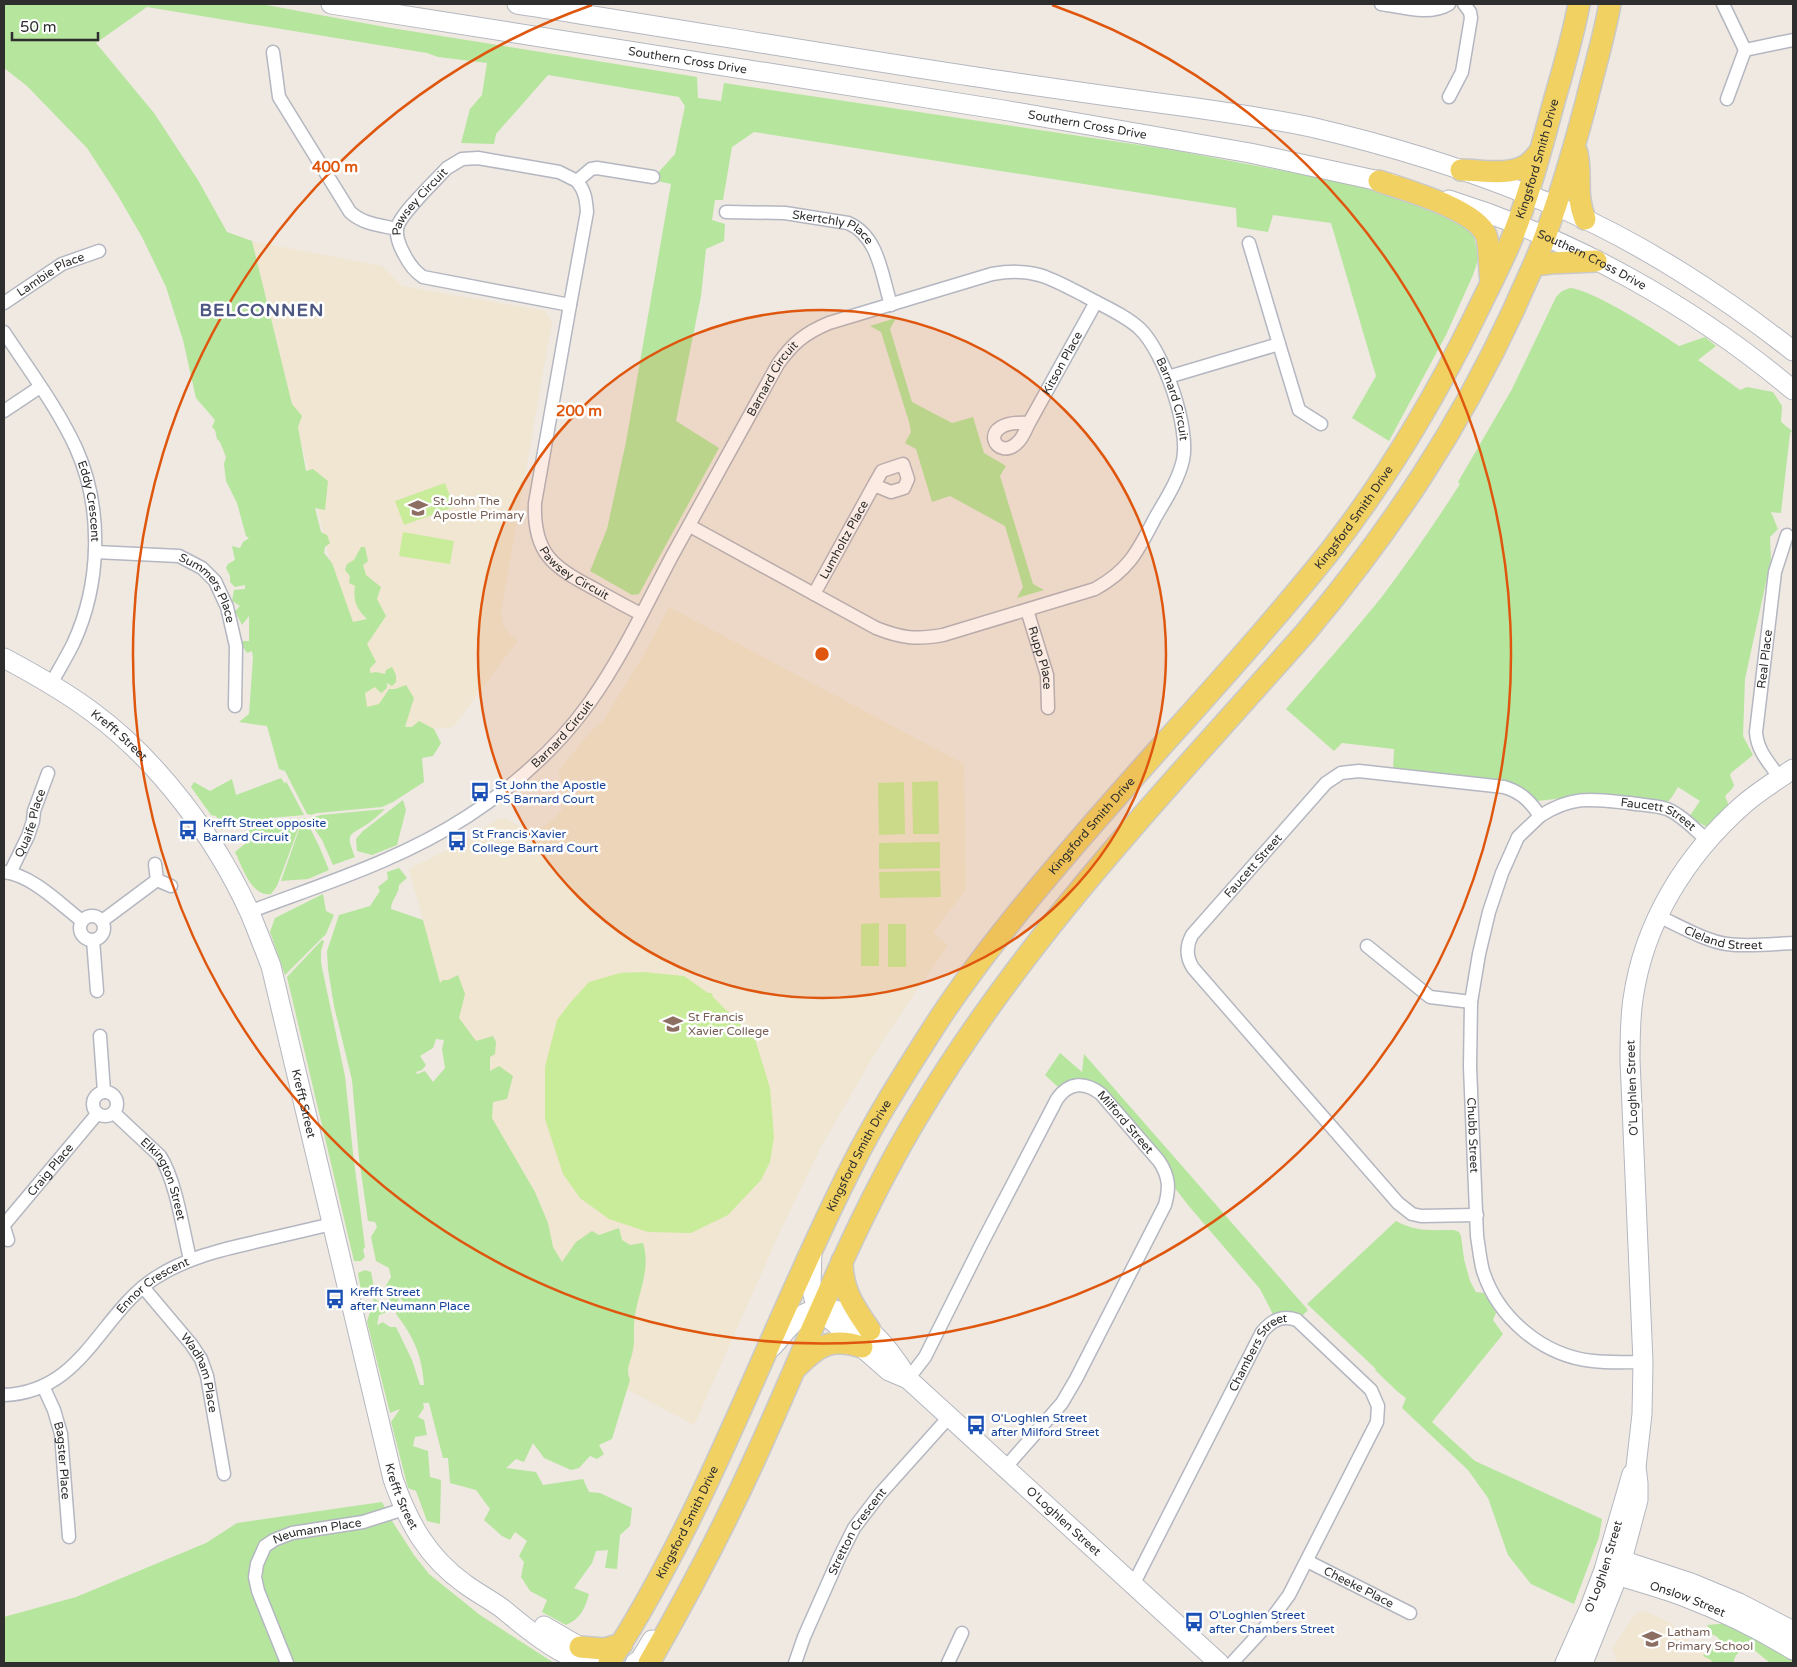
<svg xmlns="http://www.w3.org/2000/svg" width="1797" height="1667" viewBox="0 0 1797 1667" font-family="'Varela Round',sans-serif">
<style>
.education{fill:#f0e6d1}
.green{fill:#b6e59e;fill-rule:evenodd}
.pitch{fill:#c9ec9a}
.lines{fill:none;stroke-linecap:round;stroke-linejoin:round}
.street-casing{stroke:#b4b7c1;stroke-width:15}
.secondary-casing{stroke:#b4b7c1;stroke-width:21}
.primary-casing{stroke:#c9c9c9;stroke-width:24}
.street{stroke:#fff;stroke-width:12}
.secondary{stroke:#fff;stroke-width:19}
.primary{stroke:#f2d163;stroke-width:21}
.ring{fill:none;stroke:#df570e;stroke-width:2.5}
.labels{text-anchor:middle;stroke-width:5;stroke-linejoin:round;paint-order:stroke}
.street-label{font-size:12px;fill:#2e2e2e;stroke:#fff}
.education-label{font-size:12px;fill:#785e54;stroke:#fff;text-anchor:start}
.transit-label{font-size:12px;fill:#164399;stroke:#fff;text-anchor:start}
.district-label{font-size:18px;font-weight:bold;letter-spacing:1px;fill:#4d5680;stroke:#fff}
.centre{fill:#df570e;stroke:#fff;stroke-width:2.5}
.ring-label{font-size:15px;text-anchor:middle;font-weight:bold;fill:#df570e;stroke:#fff;stroke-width:5;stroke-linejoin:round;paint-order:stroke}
</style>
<rect width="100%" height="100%" fill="#efe9e1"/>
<!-- education -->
<path class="education" d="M252 241 382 266 402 286 545 311 552 321 501 612 503 624 510 635 518 640 453 727 365 737 357 670Z
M669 607 964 764 966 889 933 933 948 945 881 1043 821 1147 783 1225 694 1425 545 1346 542 1207 535 1192 507 1146 488 1111 446 1005 409 869 453 847 498 819H506L521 827 532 829 544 826 555 819 562 809 565 799 564 787 558 772 590 732 603 721 646 651Z
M1641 1611 1647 1612 1672 1624 1690 1643 1724 1663H1613L1617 1659 1612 1649 1633 1617Z"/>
<!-- green -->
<path class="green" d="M4 4H261L385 27 697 77 698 98 721 101 724 83 1173 150 1342 182 1439 209 1472 230 1479 257 1473 275 1446 335 1389 441 1352 418 1376 376 1331 223 1273 215 1268 232 1237 227 1236 208 754 132 732 147 723 200H715L712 220 725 224 724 241 706 249 701 296 676 421 719 448 639 594 632 595 590 571 607 529 626 442 671 184 657 181V174L675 154 685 106 679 97 548 75 496 134 494 144 461 143 470 109 482 95 487 63 438 57 427 53 147 7 96 43 154 113 198 180 227 232 252 241 292 404 302 416 298 427 306 471 313 469 328 481 325 510 315 508 321 532 327 535 330 543 325 547 324 553 332 563 353 622 367 619C356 608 353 601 355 586L349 583 350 576 345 570 347 564 354 560 361 547H365L368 561 363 565 366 575 381 587 377 599 386 616 367 644 376 662 370 668V673L376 672 385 674 386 670 392 667 396 675V682L392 686 387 683V688L381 693 375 687 365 693 367 707 379 704 389 689H395L406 685 414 698 405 727H412L419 721 434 729 441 743 433 756 422 758 424 782 393 802 382 807 317 813 311 815 307 814 285 771 279 769 267 726 239 722 249 714 253 658 252 651 247 653 243 647 242 641H249V616L242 625 235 611 240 606 232 601 234 590 245 589V585L235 587 230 582V576L226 568 228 564 235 560 232 546 240 548 243 542 249 538 246 536 237 503 226 481 224 464 226 457 220 442 217 439 215 430 212 427 215 420 196 398 183 340 166 287 142 237 117 194 87 148 27 86 4 68Z
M1570 288C1593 290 1657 331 1679 346L1705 337 1716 346 1698 360 1740 390 1747 387 1773 392 1782 406 1781 422 1792 431 1790 433 1781 513 1771 512 1778 529 1770 537 1771 559 1745 679 1743 736 1753 755 1731 773 1730 775 1734 785 1732 789 1725 796 1729 806 1707 827 1689 817 1700 801 1678 787 1672 797 1665 805 1574 797 1537 801 1495 782 1393 770 1394 749 1342 743 1334 751 1286 709C1318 672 1350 636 1381 598 1409 561 1435 523 1460 484L1458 482 1512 389 1556 297 1562 291Z
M896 318 890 329 912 402 952 423 973 417 984 453 1006 466 1000 476 1033 584 1044 590 1017 598 1023 587 1005 526 950 496 932 502 916 449 905 443 911 432 909 422 881 332 870 326Z
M281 778 285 784 286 781 304 815 271 818 246 829 242 823 221 830 218 825 220 823 216 816 211 815 191 787 194 782 210 791 232 779 236 795Z
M403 800 406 810 397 845 372 855 357 851 356 839 363 831Z
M385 809C380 814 374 819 369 823 349 836 345 832 355 857L333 865 322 840 310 822V818L321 815Z
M303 818H305L319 846 329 870 308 879 281 881Z
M302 819 277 886 271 894C251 897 242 866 235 852L252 838 248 831C265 821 282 818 302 819Z
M399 868 407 878 399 885C399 895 391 899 391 909L423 920 440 983 443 980H448L458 975 465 994 459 1018 476 1041 493 1036 496 1042 495 1054 490 1057V1071L499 1066 513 1076 507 1099 493 1102 492 1118 535 1192 548 1223 553 1247 562 1262 576 1242 592 1231 599 1235 619 1228 622 1240 630 1245 643 1243C651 1269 639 1290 635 1315 633 1327 635 1339 633 1350 631 1362 625 1368 630 1380L612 1439 599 1445 604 1454 597 1459 590 1456 579 1468 571 1470 544 1458 533 1443 524 1462 516 1459 506 1468 536 1472 543 1485 583 1479 589 1492 600 1493 632 1508 630 1526 620 1535 617 1569 605 1568 608 1550 596 1551 592 1563 574 1588 589 1594C585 1609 580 1619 566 1625L542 1612 547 1600 530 1591 521 1577 524 1562 519 1556 527 1541 515 1532 510 1540 502 1536 484 1520 490 1509 476 1490 450 1483 448 1458H443L429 1403H423L424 1408 418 1417 424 1420 427 1435 415 1437 413 1446 428 1451 430 1477 441 1480 440 1524 427 1521 416 1491 408 1488 391 1422 400 1409 390 1413 367 1322 374 1298 381 1303 387 1312 379 1315 377 1325 383 1322 390 1327H396L412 1360 420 1385H424C422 1356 414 1337 396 1314L399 1306 403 1301 400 1298 397 1303 392 1305 384 1289 391 1277 389 1268 376 1261 371 1237 377 1227 375 1222 368 1221 359 1158 352 1080 334 1006 328 969 327 951 339 915 370 906 380 891 378 887 388 879 387 872ZM436 1039 444 1040 442 1049 445 1068 433 1082 425 1071 417 1074 416 1072 422 1070 426 1065 420 1056 433 1048Z
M323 894 326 911 334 915 326 934 285 975 270 932 275 918Z
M322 940 324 941 321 951V963L345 1076 353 1153 365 1247 363 1250 365 1257 361 1261H354L287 977Z
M1060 1053 1082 1072 1084 1054 1308 1310 1302 1316 1303 1325 1276 1320 1260 1289 1188 1205 1104 1096 1084 1081H1066L1058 1087 1045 1075Z
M1396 1221C1416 1232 1431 1230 1454 1230L1459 1232 1461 1236 1464 1259 1470 1281 1476 1292 1484 1293 1496 1313 1493 1320 1503 1334 1432 1422 1475 1461 1602 1519 1599 1537 1574 1604 1531 1584 1508 1555 1488 1498 1468 1470 1402 1408 1406 1398 1398 1392 1375 1370 1376 1369 1307 1304Z
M365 1270 371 1272 375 1292 369 1294 361 1291 358 1273Z
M382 1502 392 1521 414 1555 429 1574 480 1615 554 1663H4V1617L76 1597 206 1543 237 1523Z
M1731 1623 1793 1659V1663H1770L1753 1649 1746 1647 1736 1655 1733 1663H1712L1711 1660 1703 1656 1719 1638 1712 1634 1707 1625Z"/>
<!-- pitch -->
<path class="pitch" d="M445 483 454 507 404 525 395 501Z
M403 532 454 541 450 564 399 556Z
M938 781 939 834H913L912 782Z
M904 782 905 834 879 835 878 783Z
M940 842V868L879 869V843Z
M940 871 941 897 880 898 879 872Z
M879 923V966H861V924Z
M888 924H906V967H888Z
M643 972 684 976 708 993H712L713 997 755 1039 770 1088 774 1137 770 1162 761 1180 728 1215 691 1233 648 1232 609 1219 580 1198 563 1174 545 1119V1067L557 1020 570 1003 589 982 620 973Z"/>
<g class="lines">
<defs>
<g id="street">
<path d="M1381 4C1403 7 1429 16 1449 4"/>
<path d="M1723 4 1745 50 1727 99"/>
<path d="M1745 50 1793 40"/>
<path d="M273 52 279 97 350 212C363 224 379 225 397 229"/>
<path d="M1449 97 1462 72 1471 18 1470 12 1464 4"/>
<path id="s1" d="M577 181C585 191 586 199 587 212L570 305 423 277C414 271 409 264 404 254 399 245 396 237 397 228 400 214 436 180 447 168L462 159 478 158 559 172 577 181 591 169 597 168 653 177"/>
<path id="s2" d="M726 212 785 213 848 223C879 236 882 277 891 305"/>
<path d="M1249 243 1279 344"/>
<path id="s3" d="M4 303 62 264 99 251"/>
<path id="s4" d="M570 305 535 503C533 553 553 567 593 588 609 597 625 606 641 614"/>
<path id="s5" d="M4 332C29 370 57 407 76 448 103 508 101 584 73 644 66 658 58 671 51 684"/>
<path d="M1168 377 1279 344 1299 410 1321 424"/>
<path d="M4 411 40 387"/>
<path id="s6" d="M1029 423C972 419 997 466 1019 441 1023 437 1026 429 1029 423L1096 302"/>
<path id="s7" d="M95 552 179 556 202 568 215 581 227 607 236 646 235 706"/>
<path id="s8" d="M814 594 874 485 891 492 904 488 908 479 903 464 882 471 874 485"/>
<path id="s9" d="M1027 610 1047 675 1048 708"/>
<path id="s10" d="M1780 778C1770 764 1757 751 1756 732L1775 572 1787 535"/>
<path id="s11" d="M1540 816 1518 837 1502 873 1489 912 1479 954 1471 1002 1470 1067 1477 1236C1479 1248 1480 1260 1483 1271 1498 1318 1543 1356 1593 1361 1609 1363 1626 1362 1643 1362"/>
<path d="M155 864 157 880 171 886"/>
<path d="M4 872C32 875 60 904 82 921"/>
<path id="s12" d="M10 873 28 836 33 821 34 811 48 773"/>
<path id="s13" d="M249 912C323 884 401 860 468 816 514 786 558 747 590 702 622 657 646 605 672 556 708 492 743 428 778 364 793 343 805 333 829 323L992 274C1033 267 1049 277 1085 296 1103 306 1125 315 1140 329 1164 352 1190 428 1183 460 1178 481 1166 499 1155 518 1138 551 1129 570 1095 589L943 635C916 640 901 638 876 628L690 526"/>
<circle cx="92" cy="928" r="12"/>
<path id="s14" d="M1658 916C1678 925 1705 941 1727 944 1748 947 1771 944 1793 943"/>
<path d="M102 921 157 880"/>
<path d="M93 940 97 991"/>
<path d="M1367 946 1430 997 1471 1002"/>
<path d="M100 1036 104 1092"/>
<circle cx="105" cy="1104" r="12"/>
<path id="s15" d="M114 1113 160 1156C176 1180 183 1231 190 1259"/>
<path id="s16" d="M1477 1215 1421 1216 1412 1214 1398 1203 1193 968C1186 957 1186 946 1192 935L1326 783 1341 773 1359 771 1504 787C1521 792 1530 801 1540 816 1573 795 1592 799 1629 803 1641 805 1655 805 1667 809 1682 815 1695 830 1707 840"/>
<path id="s17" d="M4 1225 97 1114"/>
<path d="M4 1227 8 1240"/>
<path id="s18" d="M143 1287 191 1344 201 1359 207 1376 224 1474"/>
<path id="s19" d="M908 1379 925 1357 982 1243 1057 1099C1069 1082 1085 1081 1101 1094L1159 1161C1169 1176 1170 1188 1165 1205L1076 1379 1062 1403 1005 1468"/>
<path id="s20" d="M43 1386 54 1410 61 1434 69 1537"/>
<path id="s21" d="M4 1395C83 1392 99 1315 155 1278 186 1258 220 1250 255 1242 281 1236 306 1230 332 1224"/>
<path id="s22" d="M1307 1561 1410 1613"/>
<path id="s23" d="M1133 1585 1262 1332C1272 1320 1282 1315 1297 1320L1371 1390 1378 1406 1377 1422 1289 1595 1267 1625 1232 1663"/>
<path id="s24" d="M287 1663 258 1591 255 1577 257 1564 265 1546 274 1540 292 1533 363 1522 404 1509"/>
<path id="s25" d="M795 1663 804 1637 839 1558 854 1528 880 1494 949 1417"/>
<path d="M948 1663 962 1633"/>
</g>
<g id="secondary">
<path id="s26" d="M331 4 1003 110 1250 153 1393 184"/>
<path d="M517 4C679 29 841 57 1003 81 1065 90 1127 99 1189 107 1231 113 1274 119 1315 128 1400 148 1485 175 1565 210 1643 244 1726 298 1793 351"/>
<path id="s27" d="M1449 200C1573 239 1693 306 1793 390"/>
<path id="s28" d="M4 658C34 674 64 691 91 711 158 760 216 838 250 913 257 930 264 948 271 966L393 1479C408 1522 427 1557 465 1584 477 1593 491 1600 503 1609 528 1630 554 1651 585 1663"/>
<path id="s29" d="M812 1251 811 1284 814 1299 821 1309 830 1319 889 1371 908 1379 1219 1663"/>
<path d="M772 1347C783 1336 791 1322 804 1314 807 1312 811 1311 815 1310 854 1301 891 1350 908 1379"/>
<path d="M1612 1557 1691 1583 1739 1603 1793 1631"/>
<path id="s30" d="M1607 1572C1632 1580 1658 1587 1683 1596 1722 1611 1758 1628 1793 1650"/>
<path d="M544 1626 580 1647 591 1658"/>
<path d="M635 1663 640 1660 652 1640"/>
<path id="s31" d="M1565 1663 1590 1607 1604 1570 1632 1474"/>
<path d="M1583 1663 1618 1575 1638 1500V1483L1636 1467 1642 1414 1643 1362 1630 1060C1630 1039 1630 1019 1633 999 1644 922 1686 855 1744 804 1759 791 1777 780 1793 769"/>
</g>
<g id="primary">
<path d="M1577 153C1582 179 1575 194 1585 219"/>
<path d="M1461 170C1481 170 1507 176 1525 166 1531 163 1535 157 1539 153"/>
<path d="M1379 181C1405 190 1475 209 1486 235 1490 245 1489 270 1491 281"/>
<path d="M1534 265 1551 263 1596 261"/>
<path d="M842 1261C842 1290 854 1307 870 1330"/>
<path d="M798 1366C820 1344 832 1338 862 1347"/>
<path d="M580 1647 604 1649 622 1644"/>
<path id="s32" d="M609 1663C710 1507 769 1329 853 1164 875 1120 901 1079 927 1038 965 977 1010 921 1056 867 1146 760 1244 659 1331 550 1387 478 1434 399 1474 318 1487 291 1501 265 1512 238 1530 193 1542 145 1555 98 1564 67 1573 36 1579 4"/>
<path d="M649 1663C690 1592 728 1519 762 1443 812 1332 856 1218 919 1114 1025 936 1170 786 1306 632 1391 530 1458 430 1514 309 1522 290 1532 270 1540 250 1558 203 1573 152 1586 103 1594 70 1604 37 1610 4"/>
</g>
</defs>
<!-- street casing -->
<use href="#street" class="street-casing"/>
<!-- secondary casing -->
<use href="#secondary" class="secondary-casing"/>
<!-- primary casing -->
<use href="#primary" class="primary-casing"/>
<!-- street -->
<use href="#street" class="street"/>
<!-- secondary -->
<use href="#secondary" class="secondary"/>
<!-- primary -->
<use href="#primary" class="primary"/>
</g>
<!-- distance rings -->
<circle cx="822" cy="654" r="344" fill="#df570e" fill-opacity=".12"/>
<g class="ring">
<circle cx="822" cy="654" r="344"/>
<path d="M1052 5A689 689 0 1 1 592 5"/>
</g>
<!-- icons -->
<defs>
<symbol id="school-bare" viewBox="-9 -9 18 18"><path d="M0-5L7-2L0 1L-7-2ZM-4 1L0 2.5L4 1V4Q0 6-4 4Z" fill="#8d6e63" stroke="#fff" stroke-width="2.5" paint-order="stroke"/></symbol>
<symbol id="bus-bare" viewBox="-9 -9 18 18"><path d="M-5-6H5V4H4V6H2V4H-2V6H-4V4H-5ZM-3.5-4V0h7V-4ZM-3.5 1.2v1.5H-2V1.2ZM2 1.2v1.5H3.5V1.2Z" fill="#1a4fb4" stroke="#fff" stroke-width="2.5" paint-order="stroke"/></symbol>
</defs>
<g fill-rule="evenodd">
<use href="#school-bare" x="404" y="494" width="28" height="28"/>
<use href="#bus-bare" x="466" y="778" width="28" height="28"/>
<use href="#bus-bare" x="174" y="816" width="28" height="28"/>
<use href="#bus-bare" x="443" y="827" width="28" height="28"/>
<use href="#school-bare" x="659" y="1010" width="28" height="28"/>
<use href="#bus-bare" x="321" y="1285" width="28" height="28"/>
<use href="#bus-bare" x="962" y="1411" width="28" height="28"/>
<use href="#bus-bare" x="1180" y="1608" width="28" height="28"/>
<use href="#school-bare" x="1638" y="1625" width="28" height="28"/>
</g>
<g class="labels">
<!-- street labels -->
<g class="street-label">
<text dy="4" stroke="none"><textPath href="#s26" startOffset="361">Southern Cross Drive</textPath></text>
<text dy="4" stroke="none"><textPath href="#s26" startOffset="766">Southern Cross Drive</textPath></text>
<text dy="4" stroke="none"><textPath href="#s32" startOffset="1781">Kingsford Smith Drive</textPath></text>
<text dy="4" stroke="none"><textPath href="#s1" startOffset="369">Pawsey Circuit</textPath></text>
<text dy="4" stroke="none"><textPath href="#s2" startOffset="110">Skertchly Place</textPath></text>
<text dy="4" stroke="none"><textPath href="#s27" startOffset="155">Southern Cross Drive</textPath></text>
<text dy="4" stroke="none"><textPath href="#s3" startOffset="55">Lambie Place</textPath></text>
<text dy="4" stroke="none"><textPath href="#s6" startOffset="164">Kitson Place</textPath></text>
<text dy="4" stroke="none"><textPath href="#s13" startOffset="779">Barnard Circuit</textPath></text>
<text dy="4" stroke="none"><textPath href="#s13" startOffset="1272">Barnard Circuit</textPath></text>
<text dy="4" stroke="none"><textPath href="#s5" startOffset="192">Eddy Crescent</textPath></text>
<text dy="4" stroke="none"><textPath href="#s32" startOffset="1376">Kingsford Smith Drive</textPath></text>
<text dy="4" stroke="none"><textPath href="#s8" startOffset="62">Lumholtz Place</textPath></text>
<text dy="4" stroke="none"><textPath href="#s4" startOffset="288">Pawsey Circuit</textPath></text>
<text dy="4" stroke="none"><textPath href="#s7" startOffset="129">Summers Place</textPath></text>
<text dy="4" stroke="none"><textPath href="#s9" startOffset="50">Rupp Place</textPath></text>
<text dy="4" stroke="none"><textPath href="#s10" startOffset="126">Real Place</textPath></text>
<text dy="4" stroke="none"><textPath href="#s13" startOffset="365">Barnard Circuit</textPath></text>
<text dy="4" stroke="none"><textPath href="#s28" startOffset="139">Krefft Street</textPath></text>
<text dy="4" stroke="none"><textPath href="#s16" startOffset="986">Faucett Street</textPath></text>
<text dy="4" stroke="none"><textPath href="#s12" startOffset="54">Quaife Place</textPath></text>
<text dy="4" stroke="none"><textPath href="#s32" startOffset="971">Kingsford Smith Drive</textPath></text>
<text dy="4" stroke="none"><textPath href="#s16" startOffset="522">Faucett Street</textPath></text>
<text dy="4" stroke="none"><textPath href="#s14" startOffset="70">Cleland Street</textPath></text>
<text transform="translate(1632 1088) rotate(-92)" y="4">O'Loghlen Street</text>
<text dy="4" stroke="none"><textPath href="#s28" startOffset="560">Krefft Street</textPath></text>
<text dy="4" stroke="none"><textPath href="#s19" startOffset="406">Milford Street</textPath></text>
<text dy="4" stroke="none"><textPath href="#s11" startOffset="336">Chubb Street</textPath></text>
<text dy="4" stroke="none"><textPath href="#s32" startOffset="566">Kingsford Smith Drive</textPath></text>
<text dy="4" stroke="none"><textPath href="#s17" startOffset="72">Craig Place</textPath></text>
<text dy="4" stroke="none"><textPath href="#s15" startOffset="85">Elkington Street</textPath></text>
<text dy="4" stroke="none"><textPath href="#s21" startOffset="191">Ennor Crescent</textPath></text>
<text dy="4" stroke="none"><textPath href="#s23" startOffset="266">Chambers Street</textPath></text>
<text dy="4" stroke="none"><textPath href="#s18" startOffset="105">Wadham Place</textPath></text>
<text dy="4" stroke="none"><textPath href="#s20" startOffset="78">Bagster Place</textPath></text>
<text dy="4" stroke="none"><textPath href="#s28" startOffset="965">Krefft Street</textPath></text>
<text dy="4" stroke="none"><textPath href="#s29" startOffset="384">O'Loghlen Street</textPath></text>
<text dy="4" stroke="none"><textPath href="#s32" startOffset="161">Kingsford Smith Drive</textPath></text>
<text dy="4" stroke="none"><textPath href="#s24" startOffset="180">Neumann Place</textPath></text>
<text dy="4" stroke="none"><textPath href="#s25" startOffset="146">Stretton Crescent</textPath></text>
<text dy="4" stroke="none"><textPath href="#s31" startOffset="104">O'Loghlen Street</textPath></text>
<text dy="4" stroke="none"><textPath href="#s22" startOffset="58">Cheeke Place</textPath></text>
<text dy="4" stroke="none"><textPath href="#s30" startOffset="85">Onslow Street</textPath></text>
</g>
<!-- education labels -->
<g class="education-label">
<text x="433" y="505">St John The<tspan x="433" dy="14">Apostle Primary</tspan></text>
<text x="688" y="1021">St Francis<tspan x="688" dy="14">Xavier College</tspan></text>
<text x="1667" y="1636">Latham<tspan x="1667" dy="14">Primary School</tspan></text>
</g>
<!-- transit labels -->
<g class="transit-label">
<text x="495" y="789">St John the Apostle<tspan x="495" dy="14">PS Barnard Court</tspan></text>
<text x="203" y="827">Krefft Street opposite<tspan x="203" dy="14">Barnard Circuit</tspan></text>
<text x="472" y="838">St Francis Xavier<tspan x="472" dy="14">College Barnard Court</tspan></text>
<text x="350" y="1296">Krefft Street<tspan x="350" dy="14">after Neumann Place</tspan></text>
<text x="991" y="1422">O'Loghlen Street<tspan x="991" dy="14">after Milford Street</tspan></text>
<text x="1209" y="1619">O'Loghlen Street<tspan x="1209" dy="14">after Chambers Street</tspan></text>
</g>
<!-- district labels -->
<g class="district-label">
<text x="262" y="316">BELCONNEN</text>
</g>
</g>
<circle cx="822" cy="654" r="8" class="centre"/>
<g class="ring-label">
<text x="335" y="172">400 m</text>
<text x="579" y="416">200 m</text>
</g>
<!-- border -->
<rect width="1797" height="1667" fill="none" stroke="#2e2e2e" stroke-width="10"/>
<!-- scale -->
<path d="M12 32v8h86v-8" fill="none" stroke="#2e2e2e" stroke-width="2.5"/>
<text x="20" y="32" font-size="15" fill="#2e2e2e" stroke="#ffffff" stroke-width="4" paint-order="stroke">50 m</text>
</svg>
